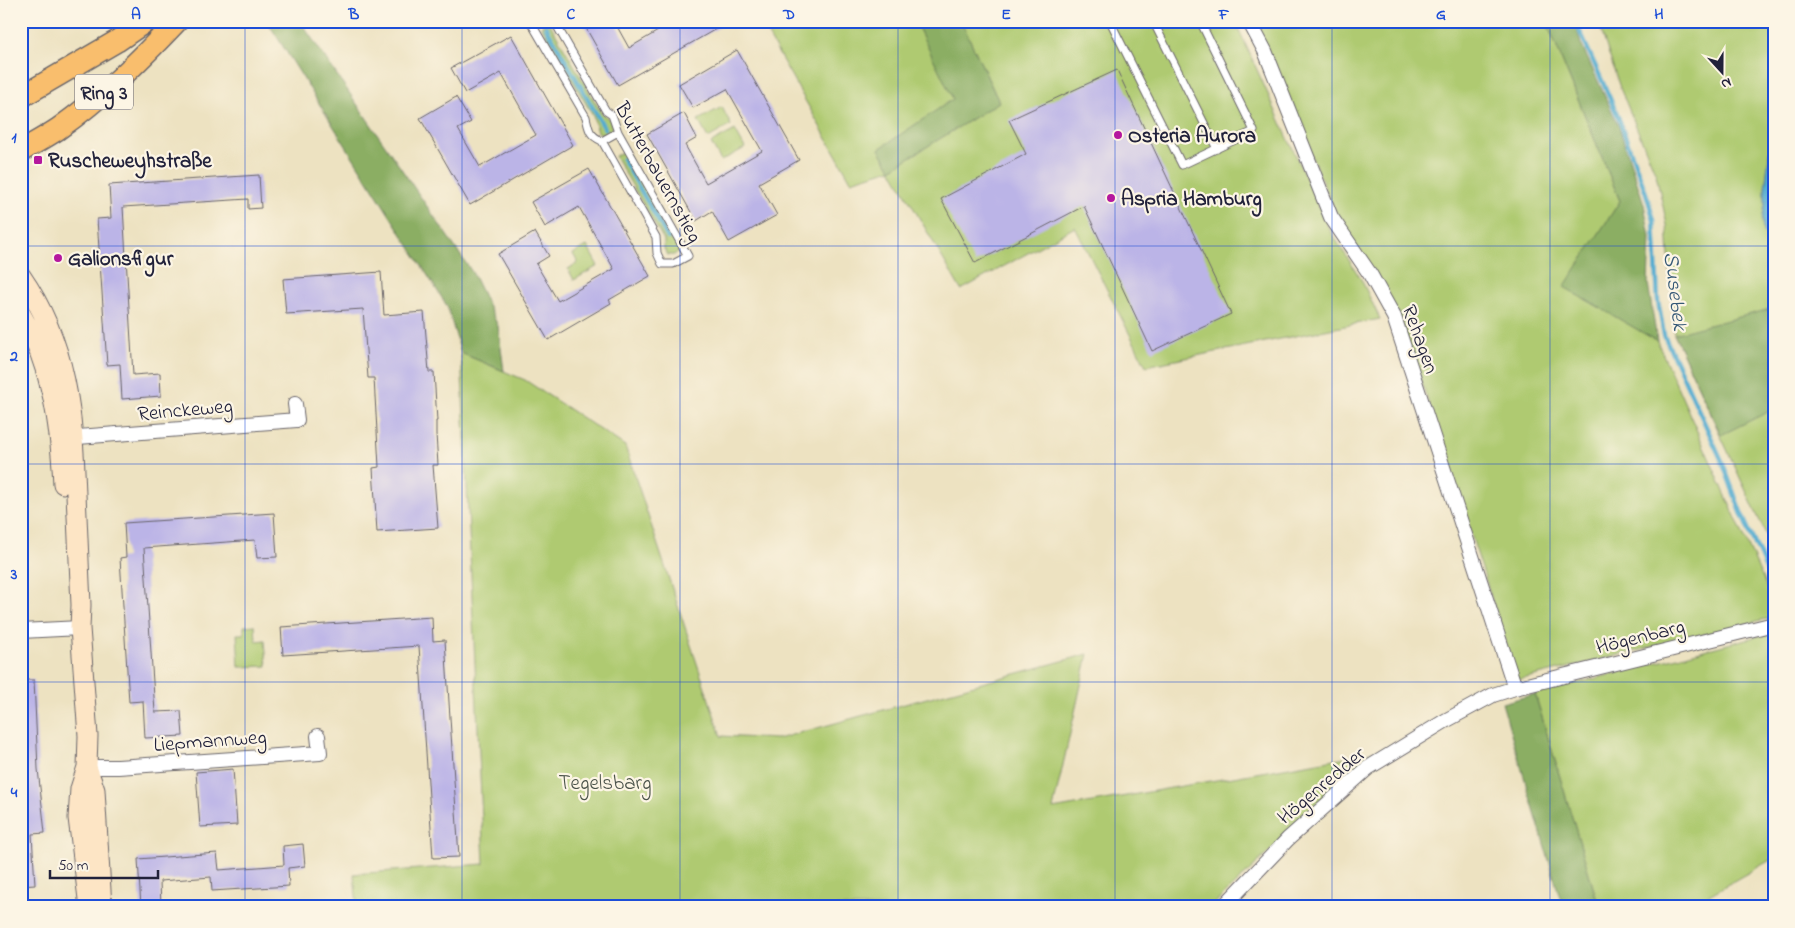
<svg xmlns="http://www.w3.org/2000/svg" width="1795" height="928" viewBox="0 0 1795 928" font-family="'Indie Flower',sans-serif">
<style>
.green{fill:#afca71;stroke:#687656}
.forest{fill:#8bae63;stroke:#56684f}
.water{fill:#53acd0;stroke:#3a6786}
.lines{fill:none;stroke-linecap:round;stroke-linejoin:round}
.stream{stroke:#53acd0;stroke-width:4.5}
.building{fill:#bbb4e7}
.lane-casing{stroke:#69656a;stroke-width:9}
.street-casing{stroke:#69656a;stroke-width:16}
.secondary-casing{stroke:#69656a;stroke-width:21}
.primary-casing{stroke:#69656a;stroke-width:24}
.lane{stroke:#fff;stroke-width:7}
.street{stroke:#fff;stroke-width:14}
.secondary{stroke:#fde5c5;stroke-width:19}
.primary{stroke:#f9be6d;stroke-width:21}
.grid{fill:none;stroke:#1d4ed8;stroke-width:1;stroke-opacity:0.55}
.poi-dot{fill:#b5179e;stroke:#fcf5e5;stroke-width:2}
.labels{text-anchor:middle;stroke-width:4.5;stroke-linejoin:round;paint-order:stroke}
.shield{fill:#fcf5e5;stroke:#63616e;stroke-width:1}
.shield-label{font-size:20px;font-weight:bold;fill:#22223b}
.poi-label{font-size:21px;font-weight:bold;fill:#22223b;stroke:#fcf5e5;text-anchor:start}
.street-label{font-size:21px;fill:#22223b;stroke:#fcf5e5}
.park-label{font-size:21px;fill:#4c544b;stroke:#fcf5e5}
.water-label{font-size:22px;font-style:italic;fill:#365977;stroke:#fcf5e5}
.neatline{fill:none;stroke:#1d4ed8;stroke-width:2}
.grid-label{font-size:16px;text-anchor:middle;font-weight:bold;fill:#1d4ed8}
</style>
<rect width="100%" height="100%" fill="#fcf5e5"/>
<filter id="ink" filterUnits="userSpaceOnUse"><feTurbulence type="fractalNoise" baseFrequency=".02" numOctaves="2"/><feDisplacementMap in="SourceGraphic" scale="10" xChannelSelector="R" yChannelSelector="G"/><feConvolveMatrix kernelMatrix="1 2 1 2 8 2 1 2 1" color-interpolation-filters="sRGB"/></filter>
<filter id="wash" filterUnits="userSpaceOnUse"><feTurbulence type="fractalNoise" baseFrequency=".0096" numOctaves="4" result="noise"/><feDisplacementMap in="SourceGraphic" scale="20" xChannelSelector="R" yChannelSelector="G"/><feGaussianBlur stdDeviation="1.12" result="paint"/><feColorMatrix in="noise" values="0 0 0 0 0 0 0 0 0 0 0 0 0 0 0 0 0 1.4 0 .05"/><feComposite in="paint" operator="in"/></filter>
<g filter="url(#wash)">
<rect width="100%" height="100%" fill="#ede2c1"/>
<!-- green -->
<path class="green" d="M760 21H915L954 99 879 149 891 169 999 102 961 21H1232L1239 30 1329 229 1361 279 1380 319 1146 366 1075 227 961 290 891 169 851 181Z
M1254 21H1546L1620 201 1565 287 1657 341 1774 604V617L1518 680 1401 318 1337 216Z
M1598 21H1774V113L1765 189V205L1762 220 1763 232 1774 244V552L1674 334 1667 225 1656 174 1620 88Z
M549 22 601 112 610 120 612 128 608 134 604 135 598 132 593 116 541 26Z
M722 107 731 125 708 138 698 120Z
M735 130 745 148 721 161 711 143Z
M625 151 679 246 680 250 674 255H668L664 249V240L615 156Z
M587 246 598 266 574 280 568 269 578 263 573 254Z
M461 353 525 380 625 446 721 736 777 739 1088 654 1053 809 1380 751 1365 761 1211 907H357L354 874 484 864Z
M255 625 256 641 265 640 267 666 239 667 237 634H244V626Z
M1774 632V858L1688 907H1599L1535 694Z"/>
<!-- forest -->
<path class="forest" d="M267 21H300L472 272 498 326 504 371 461 353 447 306Z
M915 21H961L999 102 891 169 879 149 953 99Z
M1546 21H1575L1581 44 1619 127 1644 204 1650 237 1648 283 1657 341 1564 287 1620 201Z
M1774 308V409L1721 435 1674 334Z
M1535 694 1599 907H1563L1559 894 1502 703Z"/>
<!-- water -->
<path class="water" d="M1774 113V244L1763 232 1762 220 1765 205V189Z"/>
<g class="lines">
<!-- stream -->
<path class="stream" d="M1578 21 1580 32 1617 114 1646 193 1654 220 1658 301 1664 335 1722 461 1742 515 1774 587
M546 27 605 129
M623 159 668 238"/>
</g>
<g id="blocks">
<!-- building -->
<path class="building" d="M582 21H614L629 48 675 21H730L618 85Z
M511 35 573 145 470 205 420 118 456 97 471 122 458 129 480 167 536 135 501 73 465 93 451 68Z
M737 50 799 160 759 183 777 215 729 242 712 211 696 221 647 134 684 113 697 138 685 145 706 183 762 151 727 89 693 108 679 84Z
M1117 70 1231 314 1152 351 1084 206 975 263 941 199 1026 154 1009 120Z
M589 169 650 276 609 300 611 303 548 340 498 254 535 232 549 256 536 264 558 301 614 269 579 207 545 227 531 202Z
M259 175 261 208 248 209V199L123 207 133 375 160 373 161 396 122 399 120 364 107 365 97 219 111 218 109 185Z
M381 272 384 315 424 312 429 372H434L437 421H436V434L438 465H433L438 528 377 532 373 468 379 467 374 378H368L363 309 286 314 283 279Z
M274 513 277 557 257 558 255 540 144 548 155 712 181 711 183 736 145 738 143 701 129 702 120 558 126 557 124 523Z
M432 617 433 641 445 640 459 857 433 858 419 646 283 655 281 627Z
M21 680H34L38 769 45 833 32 834 35 885 21 886Z
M233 769 237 825 200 827 196 772Z
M303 844 305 866 288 868 289 886 212 891 211 877 160 881 161 907H141L138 859 217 853 219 870 284 865 283 846Z"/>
</g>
</g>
<g filter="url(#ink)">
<use href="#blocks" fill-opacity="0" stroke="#69656a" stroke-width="1"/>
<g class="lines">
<defs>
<path id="lane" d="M530 21 586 117C589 130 589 135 602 141L656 237 657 253 662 264H673L688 256 618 132 612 115 606 111 554 21
M1110 21 1182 165 1254 131 1200 21
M1153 21 1217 149
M602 141 618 132"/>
<path id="street" d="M1249 21 1265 51 1331 217 1370 274 1394 317 1515 688
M65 438 297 420 295 404
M21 631 80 628
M87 767H118L320 753 318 736
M1223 907 1288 839 1368 768 1445 721 1493 695 1515 688 1774 624"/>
<path id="secondary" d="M21 276C68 344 73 414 76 494 78 531 79 568 81 605L80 628 88 736 87 767 80 789 78 818 89 907
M21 314C52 367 60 424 63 484
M87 767 95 790 102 907"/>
<path id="primary" d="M21 97 117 41 146 21
M21 151C33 144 46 137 58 129 102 98 140 60 177 21"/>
</defs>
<!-- lane casing -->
<use href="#lane" class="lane-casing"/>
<!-- street casing -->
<use href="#street" class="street-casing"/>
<!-- secondary casing -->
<use href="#secondary" class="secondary-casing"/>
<!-- primary casing -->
<use href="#primary" class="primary-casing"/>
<!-- lane -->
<use href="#lane" class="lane"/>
<!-- street -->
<use href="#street" class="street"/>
<!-- secondary -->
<use href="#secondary" class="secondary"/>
<!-- primary -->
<use href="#primary" class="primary"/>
</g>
</g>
<!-- grid -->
<path class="grid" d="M245 21V907M462 21V907M680 21V907M898 21V907M1115 21V907M1332 21V907M1550 21V907M21 246H1774M21 464H1774M21 682H1774"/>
<!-- markers -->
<g class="poi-dot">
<circle cx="1118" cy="135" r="5"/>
<rect x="33" y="155" width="10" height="10" rx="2.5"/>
<circle cx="1111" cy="198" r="5"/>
<circle cx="58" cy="258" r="5"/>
</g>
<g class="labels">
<!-- shield labels -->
<rect class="shield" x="75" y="74.5" width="58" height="35" rx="4"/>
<g class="shield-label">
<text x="104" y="99">Ring 3</text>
</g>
<!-- poi labels -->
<g class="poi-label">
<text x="1128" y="142">Osteria Aurora</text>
<text x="48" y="167">Ruscheweyhstraße</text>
<text x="1121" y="205">Aspria Hamburg</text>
<text x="68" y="265">Galionsfigur</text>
</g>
<!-- street labels -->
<g class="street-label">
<text transform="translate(659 172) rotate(61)" y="7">Butterbauernstieg</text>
<text transform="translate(1421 339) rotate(70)" y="7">Rehagen</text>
<text transform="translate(185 409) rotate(-5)" y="7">Reinckeweg</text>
<text transform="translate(1640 636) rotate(-14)" y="7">Högenbarg</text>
<text transform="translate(210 740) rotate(-4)" y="7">Liepmannweg</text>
<text transform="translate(1321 785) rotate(-40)" y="7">Högenredder</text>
</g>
<!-- park labels -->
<g class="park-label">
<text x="605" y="789">Tegelsbarg</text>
</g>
<!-- water labels -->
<g class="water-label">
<text transform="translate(1677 291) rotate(83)" y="8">Susebek</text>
</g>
</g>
<!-- margin -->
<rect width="1795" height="928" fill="none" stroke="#fcf5e5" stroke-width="55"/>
<!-- north arrow -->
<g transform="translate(1722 72) rotate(159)" stroke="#fcf5e5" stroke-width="4" paint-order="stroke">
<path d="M0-4L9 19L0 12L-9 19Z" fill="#22223b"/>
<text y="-8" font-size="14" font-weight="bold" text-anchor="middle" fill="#22223b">N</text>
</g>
<!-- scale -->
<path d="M50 870v8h108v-8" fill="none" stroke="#22223b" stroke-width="2.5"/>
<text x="58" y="870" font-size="15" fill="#22223b" stroke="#fcf5e5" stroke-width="4" paint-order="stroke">50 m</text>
<rect x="28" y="28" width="1740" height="872" class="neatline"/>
<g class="grid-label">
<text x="136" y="19">A</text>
<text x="354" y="19">B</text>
<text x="571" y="19">C</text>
<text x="789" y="19">D</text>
<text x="1006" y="19">E</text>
<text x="1224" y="19">F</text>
<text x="1441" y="19">G</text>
<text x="1659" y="19">H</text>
<text x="14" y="142">1</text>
<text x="14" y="361">2</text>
<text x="14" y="579">3</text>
<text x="14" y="797">4</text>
</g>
</svg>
